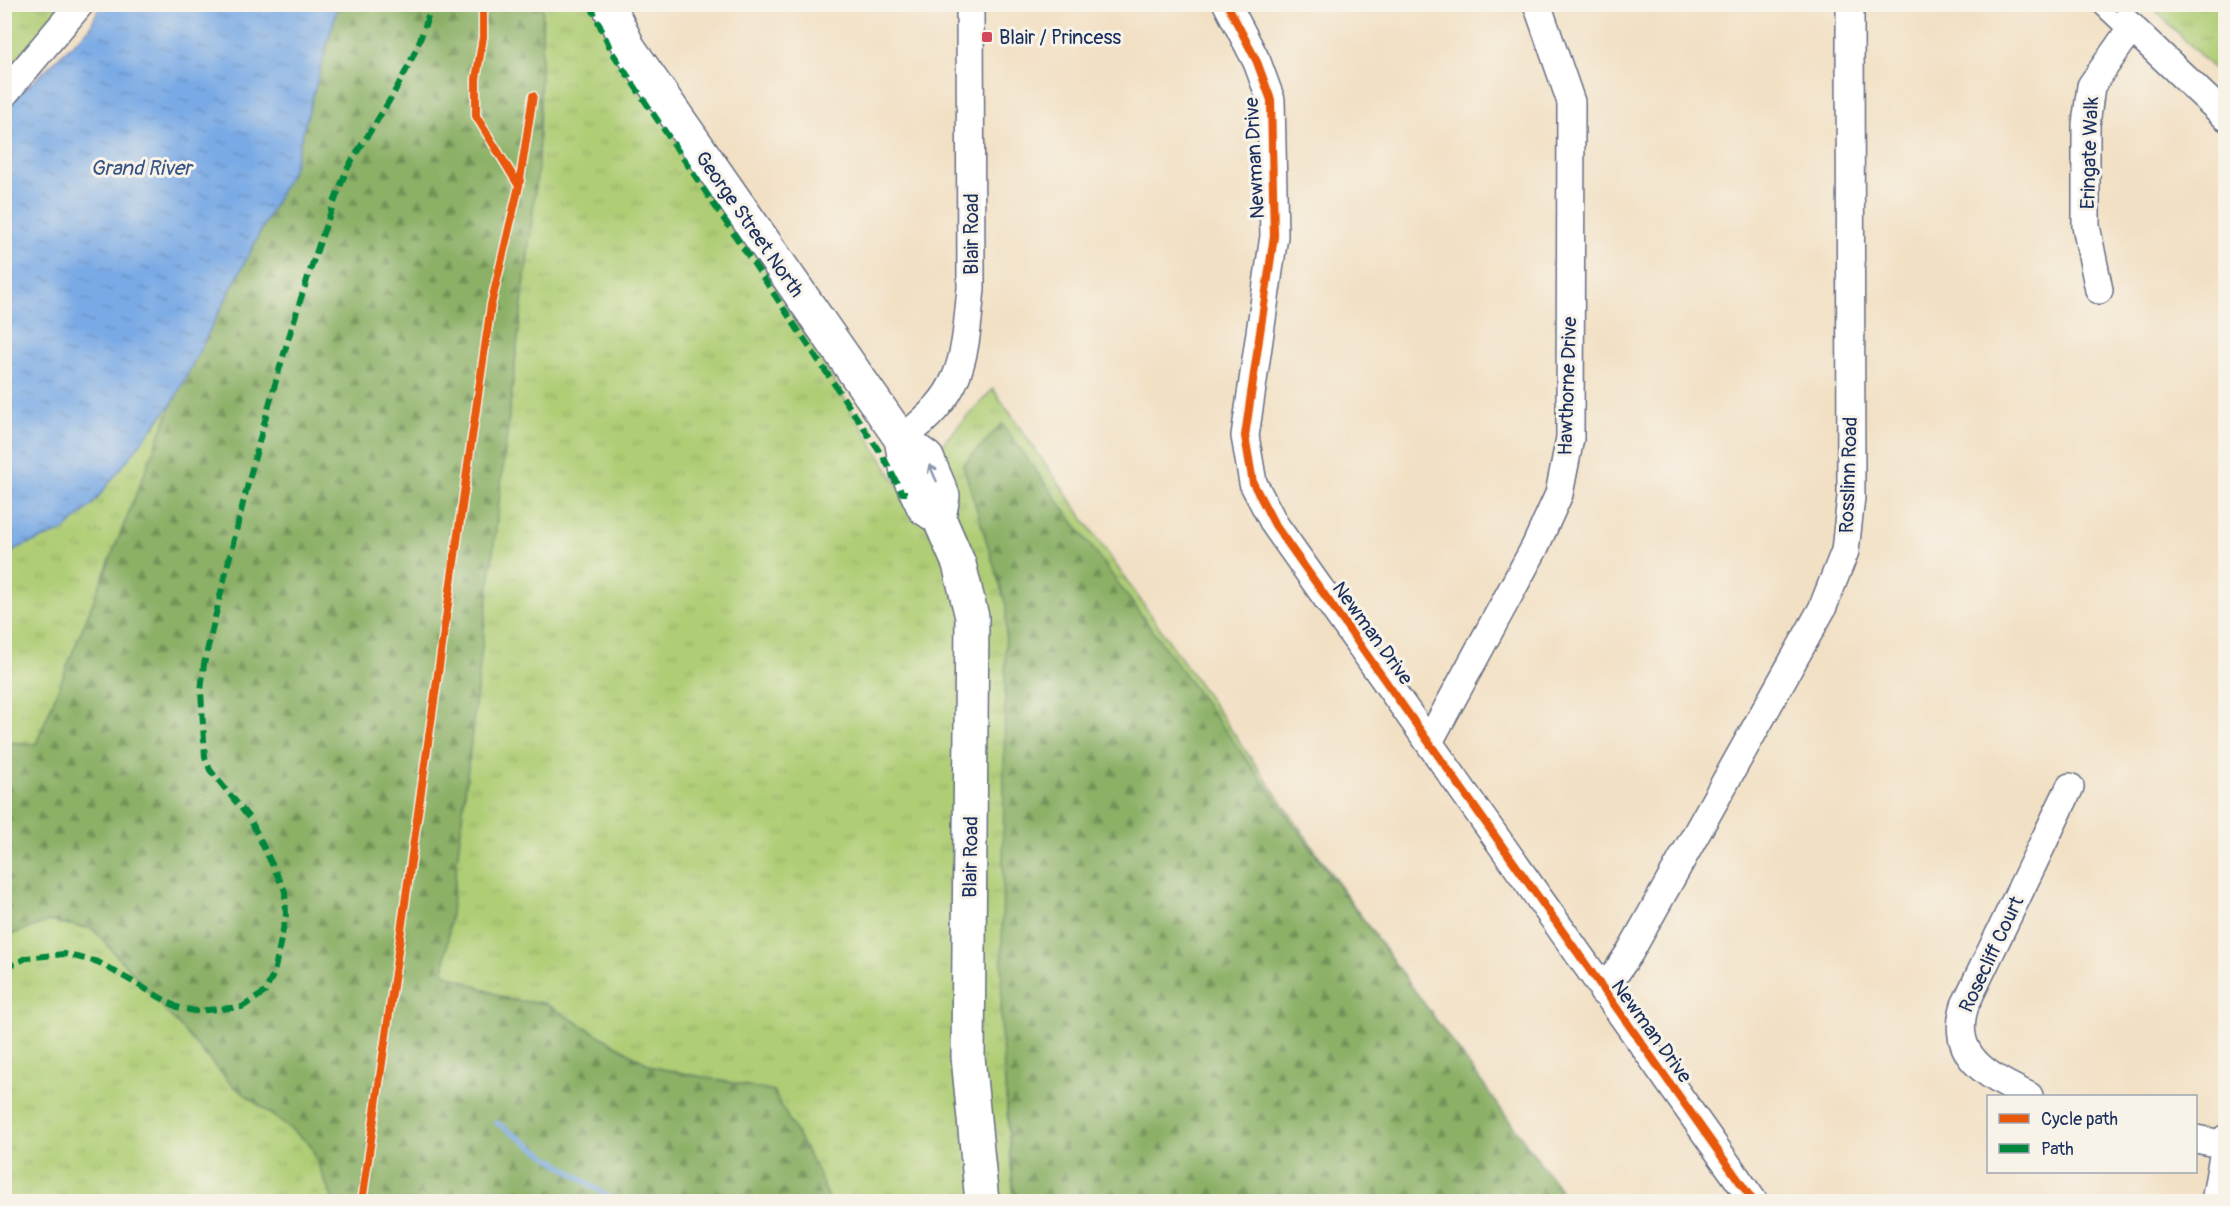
<svg xmlns="http://www.w3.org/2000/svg" width="2230" height="1206" viewBox="0 0 2230 1206" font-family="Pangolin,sans-serif">
<style>
.grass{fill:url(#grass-tufts);stroke:#657e6a;stroke-width:1.5}
.forest{fill:url(#forest-firs);stroke:#537062;stroke-width:1.5}
.water{fill:url(#water-ripples);stroke:#4a6ca2;stroke-width:1.5}
.lines{fill:none;stroke-linecap:round;stroke-linejoin:round}
.stream{stroke:#7aaae5;stroke-width:5}
.minor-casing{stroke:#666d82;stroke-width:30}
.major-casing{stroke:#666d82;stroke-width:36}
.minor{stroke:#fff;stroke-width:27}
.major{stroke:#fff;stroke-width:33}
.quiet{stroke:#00873e;stroke-width:6;stroke-dasharray:12 6;stroke-linecap:butt}
.cycleway-casing{stroke:#f7f3e8;stroke-width:11}
.cycleway{stroke:#e8590c;stroke-width:8}
.oneway{stroke:#8d97ae}
.poi-dot{fill:#d1495b;stroke:#f7f3e8;stroke-width:2}
.labels{text-anchor:middle;stroke-width:6;stroke-linejoin:round;paint-order:stroke}
.poi-label{font-size:20px;fill:#1b2f5e;stroke:#f7f3e8;text-anchor:start}
.street-label{font-size:20px;fill:#1b2f5e;stroke:#f7f3e8}
.water-label{font-size:21px;font-style:italic;fill:#385486;stroke:#f7f3e8}
</style>
<defs>
<pattern id="grass-tufts" width="24" height="20" patternUnits="userSpaceOnUse" patternTransform="scale(1.5)"><rect width="24" height="20" fill="#afcd75"/><path d="M3 7l-1-3M5 7V3M7 7l1-3M15 17l-1-3M17 17v-4M19 17l1-3" fill="none" stroke="#96b068"/></pattern>
<pattern id="forest-firs" width="22" height="20" patternUnits="userSpaceOnUse" patternTransform="scale(1.5)"><rect width="22" height="20" fill="#8bb066"/><path d="M5 1l3.5 6h-7zM16 11l3.5 6h-7z" fill="#719057"/></pattern>
<pattern id="water-ripples" width="26" height="14" patternUnits="userSpaceOnUse" patternTransform="scale(1.5)"><rect width="26" height="14" fill="#7aaae5"/><path d="M2 4q2-2 4 0t4 0M15 11q2-2 4 0t4 0" fill="none" stroke="#638bbd"/></pattern>
</defs>
<rect width="100%" height="100%" fill="#f7f3e8"/>
<filter id="ink" filterUnits="userSpaceOnUse"><feTurbulence type="fractalNoise" baseFrequency=".0167" numOctaves="2"/><feDisplacementMap in="SourceGraphic" scale="12" xChannelSelector="R" yChannelSelector="G"/><feConvolveMatrix kernelMatrix="1 2 1 2 8 2 1 2 1" color-interpolation-filters="sRGB"/></filter>
<filter id="wash" filterUnits="userSpaceOnUse"><feTurbulence type="fractalNoise" baseFrequency=".008" numOctaves="4" result="noise"/><feDisplacementMap in="SourceGraphic" scale="24" xChannelSelector="R" yChannelSelector="G"/><feGaussianBlur stdDeviation="1.35" result="paint"/><feColorMatrix in="noise" values="0 0 0 0 0 0 0 0 0 0 0 0 0 0 0 0 0 1.4 0 .05"/><feComposite in="paint" operator="in"/></filter>
<g filter="url(#wash)">
<rect width="100%" height="100%" fill="#f2e0c4"/>
<!-- grass -->
<path class="grass" d="M603 4 900 489 993 389 1560 1201 5 1202V470L338 5Z
M4 5H78L4 88Z
M2150 5H2225V80Z"/>
<!-- forest -->
<path class="forest" d="M338 5H543L538 167 444 973 510 1000 544 1003 653 1067 773 1091 819 1174 829 1201H333L310 1144 231 1084 93 929 49 921 5 937 4 742 36 744 173 402 293 168Z
M1002 424 1568 1201H1014L1001 1032 1006 605 963 465Z"/>
<!-- water -->
<path class="water" d="M100 5H338L293 168 173 402 92 505 63 531 17 548 5 560V108L90 28Z"/>
<g class="lines">
<!-- stream -->
<path class="stream" d="M497 1123 616 1202"/>
</g>
</g>
<g filter="url(#ink)">
<g class="lines">
<defs>
<path id="minor" d="M1227 4 1257 62 1271 100 1274 236 1245 436 1253 483 1275 525 1754 1202
M2107 4 2226 117
M4 94 80 4
M2099 290 2086 226V124L2091 86 2132 27
M901 439C964 392 964 363 971 288L970 4
M1430 740 1535 547 1559 494 1570 438 1571 102 1537 4
M1603 992 1630 952 1822 609 1845 551 1851 497 1850 4
M2029 1096C1988 1076 1949 1057 1965 1005L2070 787
M2196 1139 2226 1145
M2215 1202 2226 1138"/>
<path id="major" d="M608 4 629 48 901 439 927 458 943 496 939 518
M901 439 907 472 924 508 939 518 959 564 972 617 968 1057 982 1202"/>
</defs>
<!-- minor casing -->
<use href="#minor" class="minor-casing"/>
<!-- major casing -->
<use href="#major" class="major-casing"/>
<!-- minor -->
<use href="#minor" class="minor"/>
<!-- major -->
<use href="#major" class="major"/>
<!-- quiet -->
<path class="quiet" d="M590 4 612 52 885 460 902 493H907
M2114 9 2124 4
M4 969 26 958 64 954 98 962 177 1007 195 1011 242 1007 265 992 274 973 286 915 285 891 250 819 210 770 205 757 201 691 204 664C243 499 283 333 345 174 352 158 364 142 373 127 397 89 421 49 431 4"/>
<defs>
<path id="cycleway" d="M483 4V37L476 79V116L519 186
M1227 4 1257 62 1271 100 1274 236 1245 436 1253 483 1275 525 1754 1202
M362 1202 491 305 519 186 533 96"/>
</defs>
<!-- cycleway casing -->
<use href="#cycleway" class="cycleway-casing"/>
<!-- cycleway -->
<use href="#cycleway" class="cycleway"/>
</g>
<!-- one-way arrows -->
<defs><path id="oneway-shaft" d="M-6 0H5M1.5-3L5.5 0L1.5 3" fill="none" stroke-width="1.6" stroke-linecap="round" stroke-linejoin="round" transform="scale(1.5)"/></defs>
<use class="oneway" href="#oneway-shaft" transform="translate(933 473) rotate(-114)"/>
</g>
<!-- markers -->
<rect class="poi-dot" x="981" y="31" width="12" height="12" rx="3"/>
<g class="labels">
<!-- poi labels -->
<g class="poi-label">
<text x="999" y="44">Blair / Princess</text>
</g>
<!-- street labels -->
<g class="street-label">
<text transform="translate(2089 153) rotate(-88)" y="7">Eringate Walk</text>
<text transform="translate(1254 158) rotate(-93)" y="7">Newman Drive</text>
<text transform="translate(750 224) rotate(55)" y="7">George Street North</text>
<text transform="translate(971 234) rotate(-90)" y="7">Blair Road</text>
<text transform="translate(1567 386) rotate(-88)" y="7">Hawthorne Drive</text>
<text transform="translate(1848 475) rotate(-88)" y="7">Rosslinn Road</text>
<text transform="translate(1373 633) rotate(54)" y="7">Newman Drive</text>
<text transform="translate(970 857) rotate(-89)" y="7">Blair Road</text>
<text transform="translate(1991 954) rotate(-65)" y="7">Rosecliff Court</text>
<text transform="translate(1652 1031) rotate(54)" y="7">Newman Drive</text>
</g>
<!-- water labels -->
<g class="water-label">
<text x="141" y="175">Grand River</text>
</g>
</g>
<!-- margin -->
<rect width="2230" height="1206" fill="none" stroke="#f7f3e8" stroke-width="24"/>
<!-- legend -->
<rect x="1987" y="1095" width="210" height="78" fill="#f7f3e8" stroke="#9fa5b1" stroke-width="1.5"/>
<rect x="1999" y="1114" width="30" height="9" fill="#e8590c" stroke="#9fa5b1" stroke-width="1.5"/>
<text x="2041" y="1125" font-size="18" fill="#1b2f5e">Cycle path</text>
<rect x="1999" y="1144" width="30" height="9" fill="#00873e" stroke="#9fa5b1" stroke-width="1.5"/>
<text x="2041" y="1155" font-size="18" fill="#1b2f5e">Path</text>
</svg>
